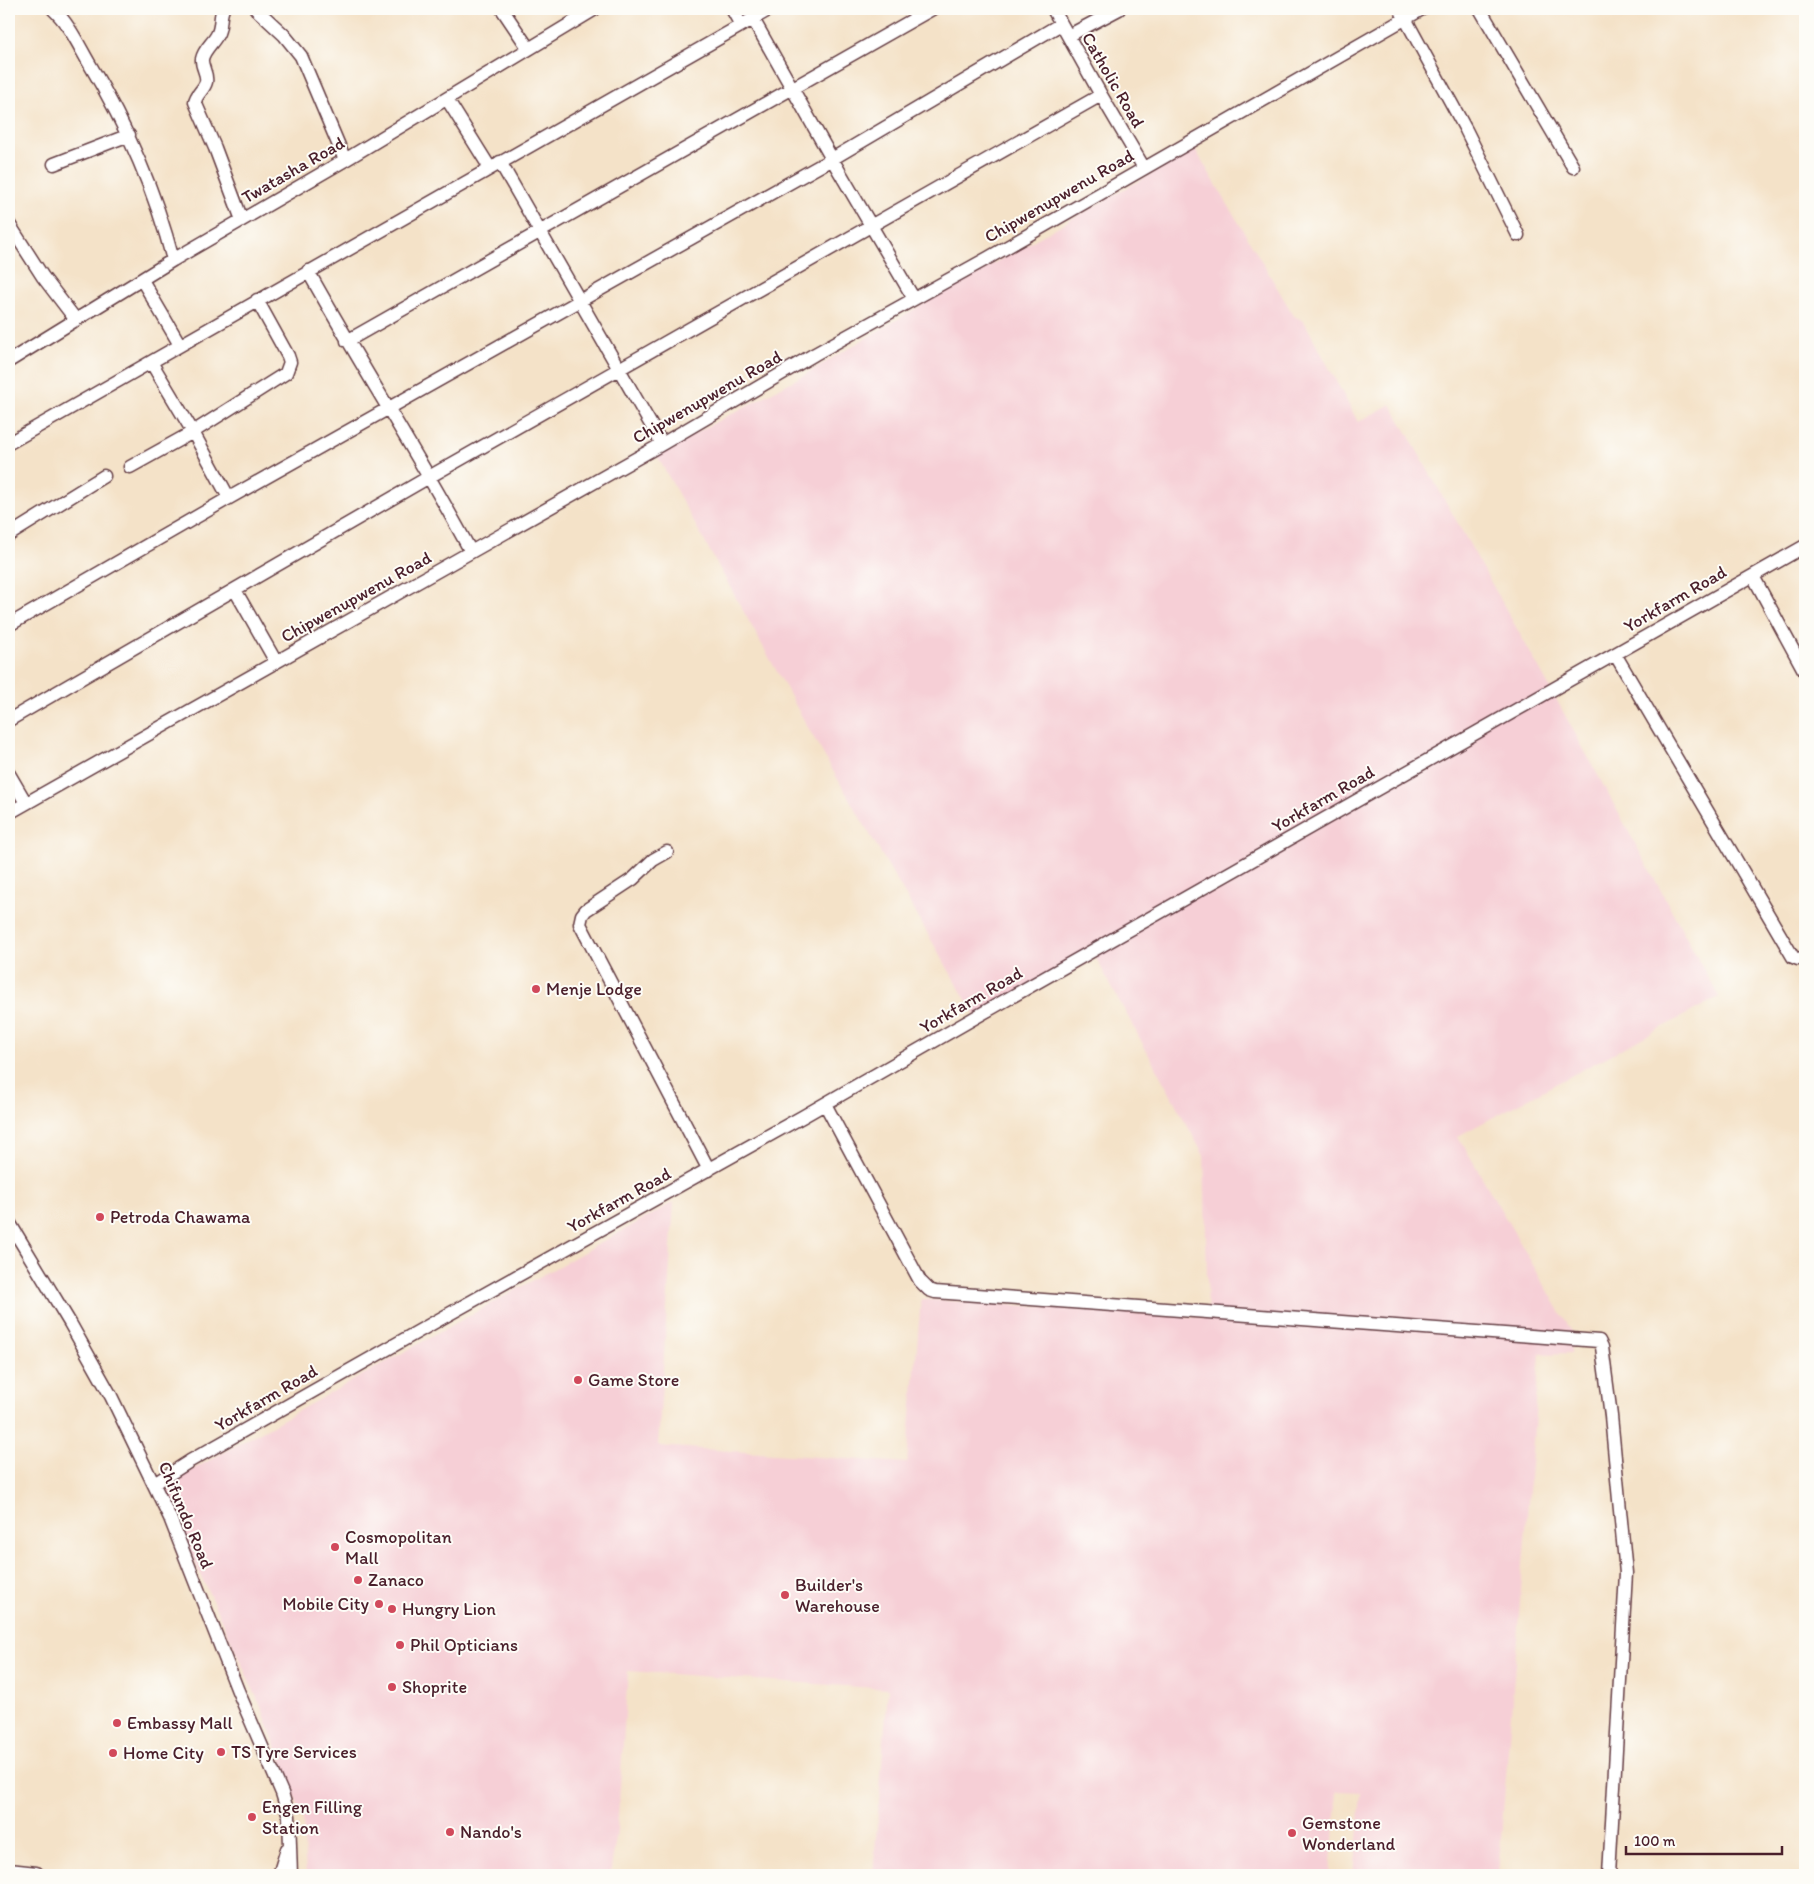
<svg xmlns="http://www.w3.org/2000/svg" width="1814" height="1884" viewBox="0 0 1814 1884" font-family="Itim,sans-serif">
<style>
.built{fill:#f6cfd6}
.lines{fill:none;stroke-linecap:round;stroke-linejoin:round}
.minor-casing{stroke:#643c43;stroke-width:15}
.major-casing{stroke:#643c43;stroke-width:19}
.minor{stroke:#fff;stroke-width:12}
.major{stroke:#fff;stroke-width:16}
.poi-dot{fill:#d1495b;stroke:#fdfcf7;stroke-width:2}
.labels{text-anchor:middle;stroke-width:4;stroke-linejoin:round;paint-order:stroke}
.street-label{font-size:18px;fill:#4a1f2b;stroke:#fdfcf7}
.poi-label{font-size:18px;fill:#4a1f2b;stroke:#fdfcf7;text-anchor:start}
</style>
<rect width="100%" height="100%" fill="#fdfcf7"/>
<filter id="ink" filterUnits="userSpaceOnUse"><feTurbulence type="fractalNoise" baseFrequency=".02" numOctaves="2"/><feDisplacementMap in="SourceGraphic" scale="10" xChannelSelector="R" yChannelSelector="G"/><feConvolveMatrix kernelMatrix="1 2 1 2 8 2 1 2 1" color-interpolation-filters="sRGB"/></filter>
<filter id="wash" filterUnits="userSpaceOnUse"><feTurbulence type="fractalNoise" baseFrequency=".0096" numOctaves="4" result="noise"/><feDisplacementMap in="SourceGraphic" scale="20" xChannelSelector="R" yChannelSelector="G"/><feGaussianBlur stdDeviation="1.12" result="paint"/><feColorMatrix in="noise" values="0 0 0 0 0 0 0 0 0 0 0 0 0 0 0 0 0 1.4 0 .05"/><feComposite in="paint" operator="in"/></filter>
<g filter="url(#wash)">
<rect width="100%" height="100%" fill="#f4e2c8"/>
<!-- built -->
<path class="built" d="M1195 149 1294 316 1304 321 1358 422 1391 404 1559 704 1719 997 1458 1136 1572 1332 1571 1353 1540 1354 1498 1875H1354L1361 1792 1337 1791 1330 1875H873L888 1689 628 1671 617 1831 610 1875H306L303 1819 262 1709 169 1506 167 1492 172 1481 674 1202 658 1446 907 1463 921 1299 1208 1318 1204 1156 1092 951 976 1017 811 733 656 454 804 375 950 288Z"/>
</g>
<g filter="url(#ink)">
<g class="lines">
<defs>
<path id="minor" d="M53 9C69 24 78 44 89 63 126 125 155 190 173 260
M223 9C219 18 222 27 217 35 213 43 204 49 202 59 201 67 208 74 206 82 204 90 196 94 195 102L215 148 242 220
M256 9 284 35 301 56 345 160
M502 9 529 49
M732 9 741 25
M1053 9 1101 95 1144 168
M1400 9 1466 130 1518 235
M1480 9 1573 167
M753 19 832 159 914 299
M1068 36 1119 9
M447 99 490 168
M500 162 662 444
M54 164 129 135
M9 224 43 277 76 320
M308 271C361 366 420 457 471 552
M142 280 180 345
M347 341 932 9
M9 361 173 260 345 160 595 9
M151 362 193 432 229 498
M9 443 770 9
M130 467 193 432 286 373 290 362 288 356 257 300
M9 535 104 476
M1753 576 1805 672
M235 590 276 662
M9 625 229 498 832 159 1061 24
M1615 654 1793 957 1798 959 1805 957
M9 720 429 477 1101 95
M9 774 26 803
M9 813 662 444 815 354 988 258 1422 9
M667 852 653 860 633 879 586 910 582 915 580 924 709 1170
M825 1104 920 1281 929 1290 935 1292 1599 1341 1602 1347 1611 1416 1626 1573 1609 1875
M9 1222 70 1323 111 1396 170 1518 238 1691 282 1793 289 1816 291 1875
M154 1484 190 1461 442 1318 802 1117 976 1017 1805 546
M279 1875 287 1849"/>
<path id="major" d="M9 1872 36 1875"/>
</defs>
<!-- minor casing -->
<use href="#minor" class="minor-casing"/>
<!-- major casing -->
<use href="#major" class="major-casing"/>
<!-- minor -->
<use href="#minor" class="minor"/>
<!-- major -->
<use href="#major" class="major"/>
</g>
</g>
<!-- markers -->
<g class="poi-dot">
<circle cx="536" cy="989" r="5"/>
<circle cx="100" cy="1217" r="5"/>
<circle cx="578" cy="1380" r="5"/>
<circle cx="335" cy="1547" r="5"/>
<circle cx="358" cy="1580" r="5"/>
<circle cx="785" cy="1595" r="5"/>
<circle cx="379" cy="1604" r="5"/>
<circle cx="392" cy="1609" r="5"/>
<circle cx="400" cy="1645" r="5"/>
<circle cx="392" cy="1687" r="5"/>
<circle cx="117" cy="1723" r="5"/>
<circle cx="221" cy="1752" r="5"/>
<circle cx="113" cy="1753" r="5"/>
<circle cx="252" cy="1817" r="5"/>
<circle cx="450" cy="1832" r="5"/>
<circle cx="1292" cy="1833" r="5"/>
</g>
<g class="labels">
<!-- street labels -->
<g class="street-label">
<text transform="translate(1113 80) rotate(60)" y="6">Catholic Road</text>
<text transform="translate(293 170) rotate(-30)" y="6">Twatasha Road</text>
<text transform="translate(1059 196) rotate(-30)" y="6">Chipwenupwenu Road</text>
<text transform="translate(707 397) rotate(-30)" y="6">Chipwenupwenu Road</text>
<text transform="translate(356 597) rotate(-29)" y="6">Chipwenupwenu Road</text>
<text transform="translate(1675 599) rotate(-30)" y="6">Yorkfarm Road</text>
<text transform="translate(1323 799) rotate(-30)" y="6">Yorkfarm Road</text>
<text transform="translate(971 1000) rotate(-30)" y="6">Yorkfarm Road</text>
<text transform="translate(619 1200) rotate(-29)" y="6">Yorkfarm Road</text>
<text transform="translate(266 1398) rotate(-30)" y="6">Yorkfarm Road</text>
<text transform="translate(186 1515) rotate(67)" y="6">Chifundo Road</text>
</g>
<!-- poi labels -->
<g class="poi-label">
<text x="546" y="995">Menje Lodge</text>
<text x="110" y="1223">Petroda Chawama</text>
<text x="588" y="1386">Game Store</text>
<text x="345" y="1543">Cosmopolitan<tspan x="345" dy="21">Mall</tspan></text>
<text x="368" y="1586">Zanaco</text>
<text x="795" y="1591">Builder's<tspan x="795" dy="21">Warehouse</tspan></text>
<text x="369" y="1610" text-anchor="end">Mobile City</text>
<text x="402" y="1615">Hungry Lion</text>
<text x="410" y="1651">Phil Opticians</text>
<text x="402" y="1693">Shoprite</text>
<text x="127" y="1729">Embassy Mall</text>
<text x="231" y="1758">TS Tyre Services</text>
<text x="123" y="1759">Home City</text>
<text x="262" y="1813">Engen Filling<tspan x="262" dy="21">Station</tspan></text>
<text x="1302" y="1829">Gemstone<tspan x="1302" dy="21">Wonderland</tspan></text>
<text x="460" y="1838">Nando's</text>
</g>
</g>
<!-- margin -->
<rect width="1814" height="1884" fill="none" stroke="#fdfcf7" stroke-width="30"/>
<!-- scale -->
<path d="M1626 1846v8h156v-8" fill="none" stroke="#4a1f2b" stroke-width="2.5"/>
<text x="1634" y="1846" font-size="15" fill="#4a1f2b" stroke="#fdfcf7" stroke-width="4" paint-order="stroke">100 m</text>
</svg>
